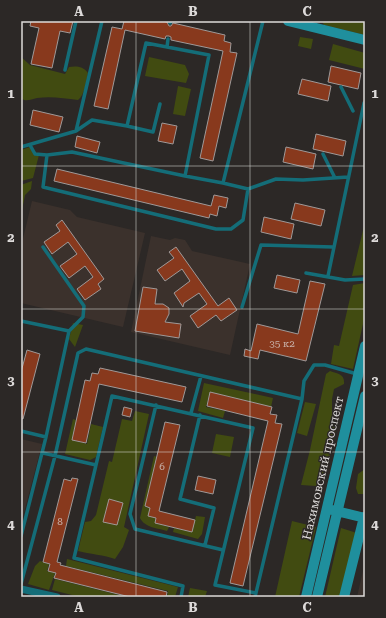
<svg xmlns="http://www.w3.org/2000/svg" width="386" height="618" viewBox="0 0 386 618" font-family="'Roboto Serif',serif">
<style>
.built{fill:#3b312c}
.green{fill:#414b11}
.building{fill:#88391d;stroke:#9f9998}
.lines{fill:none;stroke-linecap:round;stroke-linejoin:round}
.lane{stroke:#146d78;stroke-width:3.5}
.street{stroke:#146d78;stroke-width:7}
.secondary{stroke:#1f8f9d;stroke-width:10}
.grid{fill:none;stroke:#dddad9;stroke-width:1;stroke-opacity:0.55}
.labels{text-anchor:middle;stroke-width:3;stroke-linejoin:round;paint-order:stroke}
.number-label{font-size:10px;fill:#c8b2aa}
.street-label{font-size:12px;fill:#dddad9;stroke:#2c2826}
.neatline{fill:none;stroke:#dddad9;stroke-width:1.5}
.grid-label{font-size:13px;text-anchor:middle;font-weight:bold;fill:#dddad9}
</style>
<rect width="100%" height="100%" fill="#2c2826"/>
<!-- built -->
<path class="built" d="M32 201 70 210 77 217 145 233 123 327 21 303V247Z
M151 236 170 240 175 238 185 240 192 251 250 264 230 355 131 332Z
M21 439 42 444 21 524Z
M365 562V597H357Z"/>
<!-- green -->
<path class="green" d="M322 21H365V35L324 25Z
M300 37 313 39 311 49 298 46Z
M333 44 365 53V69L329 60Z
M21 57 30 65 65 74 69 67C76 66 83 66 88 73 86 81 85 95 78 100 64 98 50 96 37 98 31 99 27 102 22 99Z
M149 57 185 65 189 74 186 83 145 76Z
M178 86 191 89 185 116 173 114Z
M30 147 39 155 33 178 21 181V150Z
M32 181 31 189 25 195 21 215V185Z
M365 222V275L352 276Z
M365 283V315L353 369 331 364 334 345 339 346 353 285Z
M73 323 83 325 75 347 69 339Z
M330 371C338 374 345 374 344 384L334 389 332 399V412L338 417C335 441 329 466 316 486L301 485 310 450 326 374Z
M204 383 273 398 271 407 210 392 206 407 225 411 223 418 198 411Z
M305 402 316 404 307 436 297 433Z
M135 411 149 414 124 527 129 530 123 547 115 559C105 555 89 554 78 551L85 522 91 521 96 515 109 461 112 462 122 419 132 421Z
M73 419 76 420 72 440 87 444 91 424 103 427 96 457 90 460 65 454Z
M216 434 234 437 230 457 212 453Z
M154 456 157 457 145 507 150 508 156 518 155 523 169 527 167 531C158 528 145 528 140 518Z
M365 469V494H358L356 488 358 474Z
M196 516 205 517 202 534 198 539 173 532 174 528 192 532Z
M292 521 316 527 299 597H275Z
M341 528 357 533 341 597H325Z
M67 559 178 587 175 597H167L168 591 66 566Z
M40 561 49 564 47 571 55 573 49 590 28 584 35 566Z
M55 579 127 597H80L52 590Z
M190 588 207 591 205 597H188Z"/>
<!-- building -->
<path class="building" d="M31 21H73L70 33 60 31 52 68 31 64 39 28 30 26Z
M124 21H162L167 22 169 26H171L173 23 225 35 224 41 231 43 230 52 237 53 213 161 200 158 223 51 171 40V37L169 36H166L165 39 125 30 108 109 94 106 112 27 122 29Z
M331 66 361 73 358 89 328 82Z
M302 79 331 86 328 101 298 94Z
M33 110 63 117 59 132 30 125Z
M162 123 177 126 173 144 158 141Z
M316 134 346 141 343 156 313 149Z
M77 136 100 142 97 153 75 147Z
M286 147 316 154 313 169 283 162Z
M57 169 211 206 214 195 228 198 226 208 219 206 217 216 210 214 209 218 54 181Z
M295 203 325 210 321 226 291 219Z
M264 217 294 224 291 239 261 232Z
M62 220 104 279 98 284 101 289 85 300 77 289 93 277 85 266 69 278 60 266 77 254 68 242 52 254 44 242 60 231 56 225Z
M176 247 218 306 229 298 237 310 221 321 216 315 198 328 190 316 207 304 199 293 184 303 183 307 174 293 190 281 182 269 165 281 157 270 174 258 169 252Z
M277 275 300 280 297 293 274 288Z
M310 281 325 284 306 361 260 350 258 359 244 356 245 349 251 351 257 324 298 334Z
M143 287 157 289 155 304H163L169 308V314L165 322 181 324 179 338 135 331Z
M27 350 40 354 23 419 21 418V372Z
M100 368 186 387 182 402 99 384 86 443 72 440 85 380 90 381 92 373 98 374Z
M210 392 272 407 270 414 277 415 275 423 282 424 243 586 230 583 268 421 207 406Z
M124 407 132 409 130 417 122 415Z
M165 422 180 425 159 511 195 520 192 532 155 523 156 518 148 516 150 508 145 506Z
M198 476 216 480 213 494 195 490Z
M72 478 78 479 57 562 61 563 60 565 167 592 166 597H130L54 578 56 573 48 571 50 564 43 562 64 479 71 481Z
M109 499 123 503 117 525 103 522Z"/>
<g class="lines">
<!-- lane -->
<path class="lane" d="M170 23 171 21
M167 47 168 39
M65 70 76 21
M341 87 353 111
M127 126 153 132 160 104
M76 131 102 21
M30 145 35 154 47 155 72 152 185 176 223 183 248 189 276 179 303 180 348 177
M21 147 76 131 92 120 127 126 146 43 209 55 185 176
M323 154 335 178
M47 155 43 187 216 229H231L243 220 248 189
M223 183 263 21
M43 247 84 306 83 317 69 331
M306 273 345 280 365 279
M328 276 364 103
M242 307 261 245 333 247
M21 321 69 331 46 437
M156 405 130 514 135 529 223 550
M191 413 201 376
M200 415 180 499 214 508 205 545
M21 431 46 437 21 536
M43 453 96 465 112 396 253 428 215 585 256 593
M96 465 74 558 183 586 181 597
M21 584 55 456 78 353 86 349 302 399 304 381 314 365H325L357 374
M255 597 302 399"/>
<!-- street -->
<path class="street" d="M21 589 57 597"/>
<!-- secondary -->
<path class="secondary" d="M288 21 365 40
M332 510 365 518
M306 597 365 346
M317 597 365 396
M344 597 364 517"/>
</g>
<!-- grid -->
<path class="grid" d="M136 21V597M250 21V597M21 166H365M21 309H365M21 452H365"/>
<g class="labels">
<!-- number labels -->
<g class="number-label">
<text x="282" y="347">35 к2</text>
<text x="162" y="470">6</text>
<text x="60" y="525">8</text>
</g>
<!-- street labels -->
<g class="street-label">
<text transform="translate(323 468) rotate(-77)" y="4">Нахимовский проспект</text>
</g>
</g>
<!-- border -->
<rect width="386" height="618" fill="none" stroke="#2c2826" stroke-width="44"/>
<rect x="22" y="22" width="342" height="574" class="neatline"/>
<g class="grid-label">
<text x="79" y="16">A</text>
<text x="193" y="16">B</text>
<text x="307" y="16">C</text>
<text x="11" y="98">1</text>
<text x="375" y="98">1</text>
<text x="11" y="242">2</text>
<text x="375" y="242">2</text>
<text x="11" y="385">3</text>
<text x="375" y="385">3</text>
<text x="11" y="529">4</text>
<text x="375" y="529">4</text>
<text x="79" y="612">A</text>
<text x="193" y="612">B</text>
<text x="307" y="612">C</text>
</g>
</svg>
